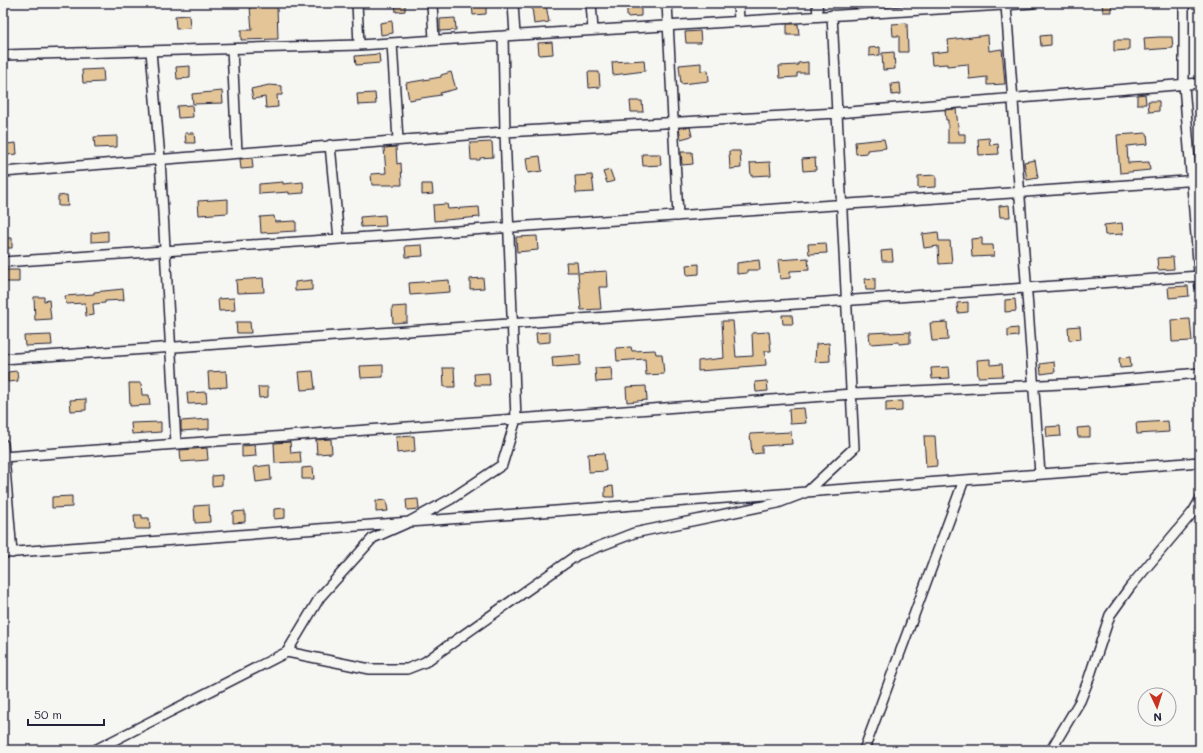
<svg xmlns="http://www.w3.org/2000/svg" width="1203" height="753" viewBox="0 0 1203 753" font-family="Mali,sans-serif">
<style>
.building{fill:#e4c597;stroke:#22223b}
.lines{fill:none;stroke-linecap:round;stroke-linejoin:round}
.minor-casing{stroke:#22223b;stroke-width:12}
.minor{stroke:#f6f6f2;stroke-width:9}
</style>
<rect width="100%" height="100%" fill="#f6f6f2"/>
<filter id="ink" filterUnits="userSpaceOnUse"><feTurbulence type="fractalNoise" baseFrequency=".025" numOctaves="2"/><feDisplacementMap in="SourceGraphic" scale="8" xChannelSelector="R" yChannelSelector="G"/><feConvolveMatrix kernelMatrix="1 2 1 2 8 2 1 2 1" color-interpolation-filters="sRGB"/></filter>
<g filter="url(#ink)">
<!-- building -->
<path class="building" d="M395 3H405V11L396 12Z
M472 3H486V14L473 15Z
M1102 3H1111L1112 12H1103Z
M277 5 278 39 241 40V30H252L250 7Z
M546 5 549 22 534 24 532 7Z
M627 7H641V16L627 17Z
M189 15 190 28 176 29 175 16Z
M455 18 456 30 440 31V19Z
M392 21 393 33 381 35 380 23Z
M907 23 908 52H899V36H893L892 24Z
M787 24H798L799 35H787Z
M700 31 701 43H686L685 32Z
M988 35 989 51 1002 49 1005 84 987 85V77L969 79 968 64 947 66V64L932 65 931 53 949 51 948 40Z
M1051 35V45L1041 46 1040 36Z
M1159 37H1172L1173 48 1145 50 1144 38Z
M1114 40H1129V50L1114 51Z
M552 42 553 54 539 55 538 43Z
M880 47V55L869 56V48Z
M894 52 895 69 883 70 882 53Z
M379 54 380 63 356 65 355 56Z
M644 60 645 71 613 75 612 62Z
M808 62V73H797V77L780 78 779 66 798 65V63Z
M701 63V71L708 70 709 81 681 84 679 65Z
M190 66V78L177 79 176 67Z
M103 69 104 82 83 83 82 70Z
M451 72 456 89 440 93 441 95 409 100 406 83 441 77V75Z
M588 72H599L600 87 589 88Z
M900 83 901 94 892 95 891 84Z
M269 85 282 86V95H277L278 107 266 108 265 97 253 99 251 89Z
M222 91 223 103 193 104 192 94Z
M375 93 376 104 358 105 357 94Z
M1145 94 1146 104H1137V95Z
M630 101H642L643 112H631Z
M1148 101H1159V111L1149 112Z
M192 105 193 117 178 118 177 106Z
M956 109 959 134H965V143H948V120H946L945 110Z
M690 127 692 136 681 139 679 128Z
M185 133H194L195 143H186Z
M1147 133 1148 144 1127 146 1128 163 1149 162 1150 170 1120 173 1117 135Z
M117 136V147L95 148 94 137Z
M989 138 990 145 998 144 999 154 979 155 978 139Z
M884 139 886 148 867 150V153L856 154 855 142Z
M492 142 493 157 480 158V160H471L470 143Z
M16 143 17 154 7 155V144Z
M396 147 397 164 401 163 402 185H372L371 174 386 173 384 148Z
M729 151H740L741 168 730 169Z
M681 152H692L693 164 682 165Z
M642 154H660L661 165 643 166Z
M540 156 542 171 528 173 526 158Z
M252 158 253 168 241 169 240 159Z
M815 158 816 170 803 171 802 159Z
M1035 160 1038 178 1027 180 1024 162Z
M770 162 771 175 751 176 750 163Z
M610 170 614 181 607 183 603 172Z
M592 175 594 192 576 193 575 176Z
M936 175V187L918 188V176Z
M283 182V184L303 182 304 193 289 194V192L259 194V184Z
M422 184H432L433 194 422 195Z
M67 195 68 206H58V196Z
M228 199V213L199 215 198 201Z
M447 204 448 209 479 207 480 217 434 221 433 205Z
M1009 205 1010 217H1000L999 206Z
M385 215 386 226 361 227 360 217Z
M274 216 275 222 296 221V231L261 233 260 217Z
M1122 223 1123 234 1105 235 1104 225Z
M108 231V241L91 242V233Z
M938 232 939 241H950L952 263 939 264 938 246 924 248 922 234Z
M537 236 538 250 517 252 516 237Z
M3 238H12V248H3Z
M982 238V245H993L994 256 972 257 971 239Z
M826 243 827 253 809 254 808 244Z
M422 245 423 256 406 257 405 246Z
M892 250 893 261H882L881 251Z
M1173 257 1174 269 1158 270 1157 258Z
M808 258 809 270 790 271V278L780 279 778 260Z
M759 260 760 270H747V273L737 274V263Z
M566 262H577L578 272H567Z
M699 264V274L687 275 686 265Z
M3 270H19V282H3Z
M607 271 608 287H599L601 309 581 310 578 273Z
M263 278 264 292 237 293 236 280Z
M483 278 484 288 470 289V279Z
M875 278V290H866L865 279Z
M312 280V290L295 291V282Z
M449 280 450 292 410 295 409 283Z
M1188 286 1189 296 1169 298 1168 287Z
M123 289 124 300 105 301V303L93 304 94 315 86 316 85 303 66 304 65 296 94 294V292Z
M34 297H44V301L49 300 51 319 35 320Z
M234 298 235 310 219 311 218 299Z
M1015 299 1016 311 1005 312V300Z
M968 302V312L958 313 957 303Z
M407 306V322L393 323 392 307Z
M782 315H792L793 324H783Z
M1190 319 1192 341 1172 342 1171 320Z
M722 321H733L736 357 753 356 752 333 769 332 771 351H765L766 365 740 367V368L698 371V361L724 358Z
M236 322H250L251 333H237Z
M947 322 948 340 932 341 930 323Z
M1080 326 1081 339 1069 340 1068 327Z
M1018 328V336L1008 337V329Z
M550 332V342L537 343 536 333Z
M890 332V333L910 332V343L899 344V342L870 344 869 333Z
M51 335 52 345 25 346 24 336Z
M829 343 830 361 815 362 816 344Z
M631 347 632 351 655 350 656 354H662L664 374 646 375 645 359 617 361 616 348Z
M580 355V365L553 367 552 357Z
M1130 357 1131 367 1120 368 1119 358Z
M990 359V365L1002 364 1003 376 978 377 977 360Z
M1054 362 1055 372 1041 374 1040 364Z
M383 365V377L361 378 360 366Z
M611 367 612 381 596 382 595 368Z
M949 367 950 378 932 379 931 368Z
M443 368H454L455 387H444Z
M17 371 18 381 8 382V372Z
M226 371 227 387 209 388 208 372Z
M313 371 315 389 301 390 299 372Z
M489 373 490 385H475L474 374Z
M767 381 768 391 756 392 755 382Z
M129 383H141L142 395H149L150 405 130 406Z
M646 386 647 400 627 402 626 387Z
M258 387H268V397L259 398Z
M206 392 207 403 188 404 187 393Z
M86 399V410L71 411 70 400Z
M902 401V411L886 412V402Z
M804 408 806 423 790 424 789 409Z
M209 419V429L181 431V421Z
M1168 421 1169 432 1137 434 1136 423Z
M161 422V432L132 434 131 423Z
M1060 426 1061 436 1047 437 1046 427Z
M1090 427V437H1078L1077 428Z
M791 432 792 444 762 446V453L752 454 750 434Z
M414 436 415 451 397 453 396 437Z
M924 436H935L937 466 926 467Z
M331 439 332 453 317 454 316 440Z
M290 442 291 453 300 452 301 463H294L293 462 275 463 274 443Z
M255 445 256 456 242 457V446Z
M207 448 208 460 181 462 180 450Z
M604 453 606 471 589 472 588 454Z
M270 465 271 480 256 482 254 467Z
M313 467 314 479H302V468Z
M222 475V485L212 486V476Z
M613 486 614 497H605V487Z
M72 496V507L52 508V497Z
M418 499 419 509 407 510 406 500Z
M386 500 388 511 376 512V501Z
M209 505 210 522 195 523 194 506Z
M285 508V518L274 519V509Z
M245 511V522L233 523V512Z
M134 515H142V518H149L150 529H135Z"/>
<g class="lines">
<defs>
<path id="minor" d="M357 3 359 45
M432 3 434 40
M513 3 515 35
M591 3 593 30
M667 3 678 216
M738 3 739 21
M817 3 818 16
M1184 3V85L1200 286
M1006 5 1040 474
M392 43 398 140
M232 49 237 153
M151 51 160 159 176 444
M3 55 359 45 1033 3
M330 145 339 239
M3 172 505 132 837 113 1200 83
M3 262 1200 180
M3 359 1200 276
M3 444 12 553
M3 457 852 394 1083 383 1200 373
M3 553 1200 462
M287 652 370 669H407L425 662 577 555 634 533 778 503 807 492 854 448 832 15
M95 750 287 652 320 597 373 538 407 523 451 499 502 465 516 419 505 132 503 36
M864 750 964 480
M1051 750 1080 701 1088 681 1110 615 1130 587 1193 512 1200 500"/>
</defs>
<!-- minor casing -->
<use href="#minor" class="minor-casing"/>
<!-- minor -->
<use href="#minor" class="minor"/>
</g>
</g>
<!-- margin -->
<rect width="1203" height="753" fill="none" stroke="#f6f6f2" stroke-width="16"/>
<rect x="8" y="8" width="1187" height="737" fill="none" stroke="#22223b" stroke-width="1.5" filter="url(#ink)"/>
<!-- north arrow -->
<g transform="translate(1157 707) rotate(176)"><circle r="19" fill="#f6f6f2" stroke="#a1a1a9"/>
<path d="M0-3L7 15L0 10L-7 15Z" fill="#c8321e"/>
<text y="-6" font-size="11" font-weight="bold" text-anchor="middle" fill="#22223b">N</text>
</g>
<!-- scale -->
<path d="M28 719v6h76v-6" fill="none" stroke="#22223b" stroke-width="2"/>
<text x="34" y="719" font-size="12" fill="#22223b" stroke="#f6f6f2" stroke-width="3" paint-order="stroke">50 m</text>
</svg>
